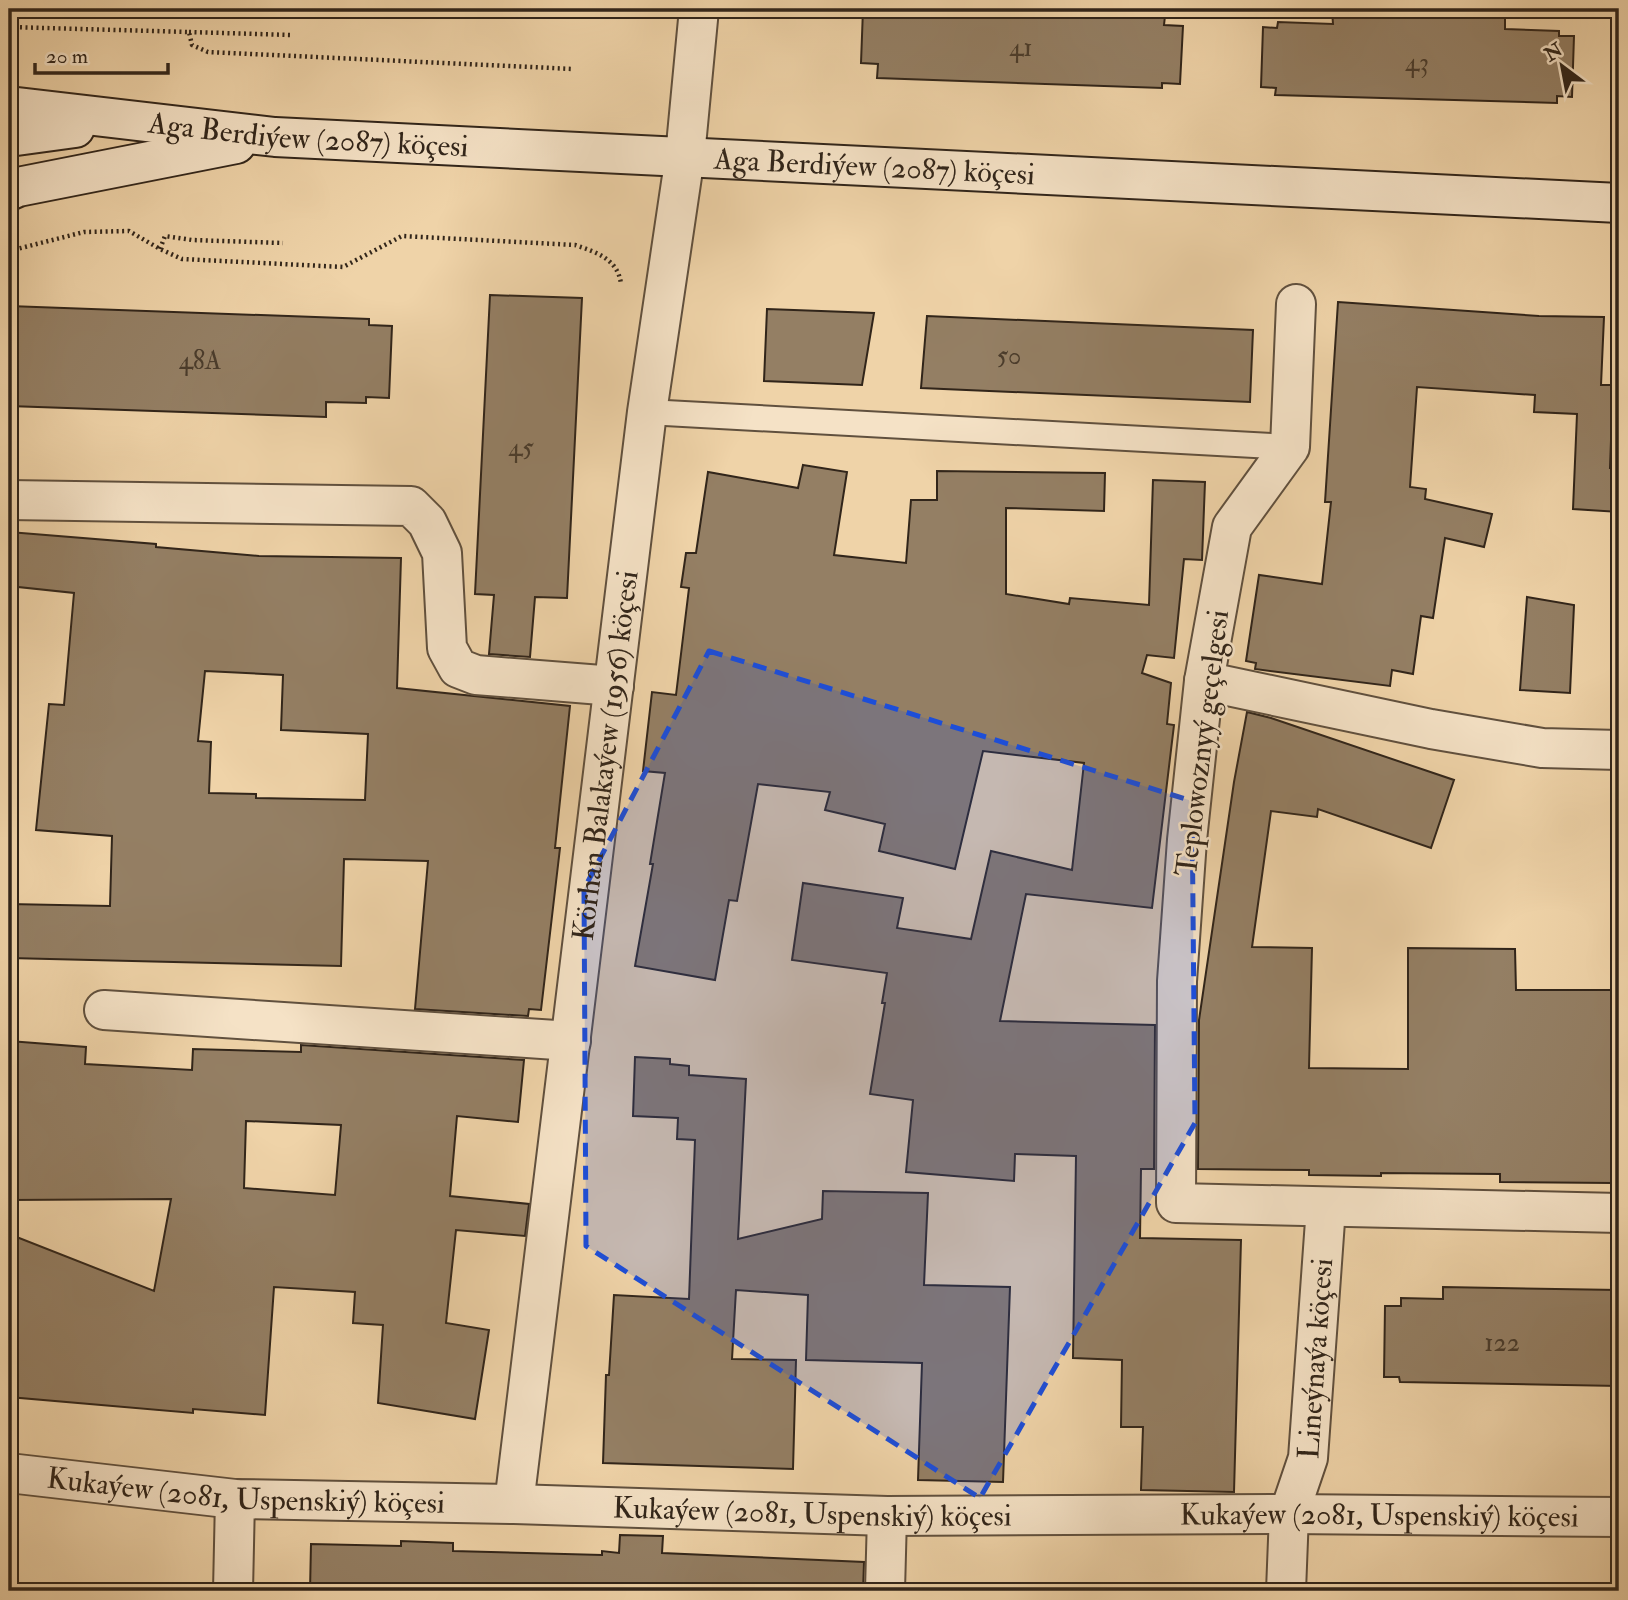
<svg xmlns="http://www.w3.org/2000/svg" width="1628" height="1600" viewBox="0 0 1628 1600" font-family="'IM FELL Double Pica',serif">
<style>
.building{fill:#947f64;stroke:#31251a;stroke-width:2;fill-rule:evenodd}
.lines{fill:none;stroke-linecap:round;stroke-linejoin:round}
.lane-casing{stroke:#60503e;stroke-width:28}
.street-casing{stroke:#60503e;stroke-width:42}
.secondary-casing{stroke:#31251a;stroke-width:42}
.path{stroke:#31251a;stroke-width:4.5;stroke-dasharray:2 3.5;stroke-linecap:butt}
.lane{stroke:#f5e2c6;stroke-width:24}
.street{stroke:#f5e2c6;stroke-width:38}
.secondary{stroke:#f5e2c6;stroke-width:38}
.marked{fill:#1d4ed8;fill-opacity:0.2;stroke:#1d4ed8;stroke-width:5;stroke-dasharray:14 9;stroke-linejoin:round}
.labels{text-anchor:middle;stroke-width:5;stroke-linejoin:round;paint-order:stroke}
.number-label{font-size:26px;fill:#4a3c2c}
.street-label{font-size:30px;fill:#31251a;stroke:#f5e2c6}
</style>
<rect width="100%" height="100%" fill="#efd3a8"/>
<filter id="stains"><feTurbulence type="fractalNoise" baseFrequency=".00286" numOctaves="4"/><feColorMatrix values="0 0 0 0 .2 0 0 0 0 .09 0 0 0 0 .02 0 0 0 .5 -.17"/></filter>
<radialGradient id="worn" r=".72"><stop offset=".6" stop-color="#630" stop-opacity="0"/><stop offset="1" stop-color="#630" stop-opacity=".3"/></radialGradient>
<!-- building -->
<path class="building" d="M863 9H1103V14L1165 16 1164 25 1183 26 1180 84 1162 83V88L877 78 878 64 861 63Z
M1332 10 1505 15V29L1559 31V36H1574L1572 97 1557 96V103L1275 95 1276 88 1261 87 1263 27 1277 28 1278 22 1333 24Z
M490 295 582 298 567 598 535 597 530 657 489 654 494 595 475 594Z
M1338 302 1539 316 1604 317 1601 385H1613L1610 468H1619V512L1573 509 1577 414 1534 412 1535 395 1417 387 1410 487 1426 489 1425 499 1492 514 1484 547 1445 538 1433 618 1421 616 1413 674 1392 670 1390 686 1255 669 1256 663 1246 661 1259 575 1322 584 1331 502H1325Z
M9 306 369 319V325L392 326 389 398 366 397V403L326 402V417L9 406Z
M767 309 874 313 862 385 764 381Z
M927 316 1253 330 1250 402 921 388Z
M803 465 847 472 834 555 906 563 911 500H937V471L1105 473 1104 511 1006 508V594L1069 604 1070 598 1149 605 1153 480 1205 482 1202 560 1184 559 1174 658 1147 655 1142 673 1171 683 1167 724 1174 725 1152 908 1026 894 1000 1021 1155 1025 1154 1169H1141L1140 1238 1241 1240 1234 1492 1141 1490 1143 1427H1121L1122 1360 1073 1358 1076 1156 1015 1154 1014 1181 906 1172 913 1100 870 1094 885 1003H882L887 973 792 960 803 883 903 898 897 928 971 939 991 851 1072 870 1084 763 983 751 955 869 879 851 885 824 825 810 830 792 758 784 737 901 729 900 715 980 635 966 653 864H650L665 773 643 771 652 692 676 695 689 588 681 587 686 553H696L708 472 798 488Z
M9 532 156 544V547L259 556 401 558 397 688 570 706 555 848H560L541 1010 529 1009 528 1016 415 1009 428 861 344 859 341 966 9 958V904L110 906 112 836 36 830 49 704 64 705 74 593 9 586ZM205 671 283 675 281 730 368 734 365 800 256 798V794L209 793 211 742 198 741Z
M1527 597 1574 605 1570 693 1520 690Z
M1247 712 1271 718 1454 780 1431 848 1318 809 1317 817 1271 811 1252 947 1312 948 1309 1068 1408 1069V948L1515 949 1516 990H1616L1613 1183 1500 1182V1174L1381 1173V1176L1309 1175V1170L1198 1169 1199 1020 1234 782Z
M9 1041 86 1047 85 1064 192 1070 193 1049 301 1052V1045L524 1060 518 1122 457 1116 450 1196 529 1204 525 1236 456 1230 446 1323 489 1330 475 1419 378 1403 383 1325 353 1323 355 1292 274 1287 265 1415 193 1409V1413L9 1397V1234L154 1291 171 1199 9 1200ZM246 1121 341 1125 335 1195 244 1188Z
M635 1057 670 1059V1064L689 1066V1075L746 1079 738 1239 822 1219 823 1191 928 1193 924 1285 1010 1287 1003 1482 918 1480 922 1363 806 1360 808 1295 736 1290 732 1359 796 1360 793 1469 603 1463 606 1375H609L614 1295 689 1299 695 1140 677 1139 678 1118 633 1116Z
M1443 1287 1619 1290V1386L1400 1382 1399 1377H1384L1385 1306H1401V1298L1443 1299Z
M620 1535 663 1536 662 1553 864 1562 863 1591H310L311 1544 401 1546V1541L453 1543V1551L602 1555V1551L619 1553Z"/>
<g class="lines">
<defs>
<path id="lane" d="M647 412 1290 447"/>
<g id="street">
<path d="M1296 304 1290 447 1232 527 1204 681 1187 840 1177 981 1176 1203 1619 1213"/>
<path d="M9 500 411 506 427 522 442 553 447 648 458 668 476 675 614 686"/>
<path d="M1204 681 1431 729 1542 748 1619 750"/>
<path d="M104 1010 571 1041"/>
<path id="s1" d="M9 1473 235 1499 514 1504 887 1516 1289 1514 1619 1517"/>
<path id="s2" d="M514 1504 647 412 685 156 699 9"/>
<path d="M233 1591 235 1499"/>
<path d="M885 1591 887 1516"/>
<path id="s3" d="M1286 1591 1289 1514 1308 1458 1326 1207"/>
</g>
<g id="secondary">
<path id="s4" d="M9 106 275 137 1619 203"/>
<path d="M9 137 75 128"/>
<path d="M9 191 18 187 236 144"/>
</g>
</defs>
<!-- lane casing -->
<use href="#lane" class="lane-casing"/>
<!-- street casing -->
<use href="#street" class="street-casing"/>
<!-- secondary casing -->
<use href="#secondary" class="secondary-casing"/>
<!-- path -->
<path class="path" d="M9 27 189 32 192 45 208 52 573 69
M189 32 291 35
M160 249 165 236 192 240 283 243
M9 251 84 232 129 231 160 249 182 259 343 267 402 236 575 245C596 252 618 259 621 284"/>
<!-- lane -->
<use href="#lane" class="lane"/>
<!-- street -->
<use href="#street" class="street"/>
<!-- secondary -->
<use href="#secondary" class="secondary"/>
</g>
<!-- marked area -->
<path class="marked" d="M709 651 1192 801 1195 1123 980 1498 586 1246 584 889Z"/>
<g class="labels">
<!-- number labels -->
<g class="number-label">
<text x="1021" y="56">41</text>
<text x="1417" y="71">43</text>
<text x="1009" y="364">50</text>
<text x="200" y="369">48A</text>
<text x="521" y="456">45</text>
<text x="1502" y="1351">122</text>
</g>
<!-- street labels -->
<g class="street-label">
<text dy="10" stroke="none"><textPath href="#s4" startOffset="301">Aga Berdiýew (2087) köçesi</textPath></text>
<text dy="10" stroke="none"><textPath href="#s4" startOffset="868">Aga Berdiýew (2087) köçesi</textPath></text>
<text transform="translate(1202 743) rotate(-83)" y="10">Teplowoznyý geçelgesi</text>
<text dy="10" stroke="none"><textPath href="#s2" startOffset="754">Körhan Balakaýew (1956) köçesi</textPath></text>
<text dy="10" stroke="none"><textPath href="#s3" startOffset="236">Lineýnaýa köçesi</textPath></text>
<text dy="10" stroke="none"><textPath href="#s1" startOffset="238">Kukaýew (2081, Uspenskiý) köçesi</textPath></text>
<text dy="10" stroke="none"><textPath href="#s1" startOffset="805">Kukaýew (2081, Uspenskiý) köçesi</textPath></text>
<text dy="10" stroke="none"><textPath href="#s1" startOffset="1372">Kukaýew (2081, Uspenskiý) köçesi</textPath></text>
</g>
</g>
<!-- margin -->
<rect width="1628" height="1600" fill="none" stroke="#efd3a8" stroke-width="35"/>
<rect x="10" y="10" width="1607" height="1579" fill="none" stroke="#31251a" stroke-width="3.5"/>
<rect x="18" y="18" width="1593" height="1565" fill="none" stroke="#31251a" stroke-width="2"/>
<!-- north arrow -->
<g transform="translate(1562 66) rotate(328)" stroke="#f5e2c6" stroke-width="5" paint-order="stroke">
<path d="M0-5L12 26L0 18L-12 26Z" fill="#31251a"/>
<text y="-10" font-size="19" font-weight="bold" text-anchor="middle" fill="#31251a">N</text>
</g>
<!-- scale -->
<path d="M35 63v10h133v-10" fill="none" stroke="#31251a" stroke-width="3.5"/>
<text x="46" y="63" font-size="21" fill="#31251a" stroke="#f5e2c6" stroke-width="5" paint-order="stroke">20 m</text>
<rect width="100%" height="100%" filter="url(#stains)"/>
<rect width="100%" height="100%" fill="url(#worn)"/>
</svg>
